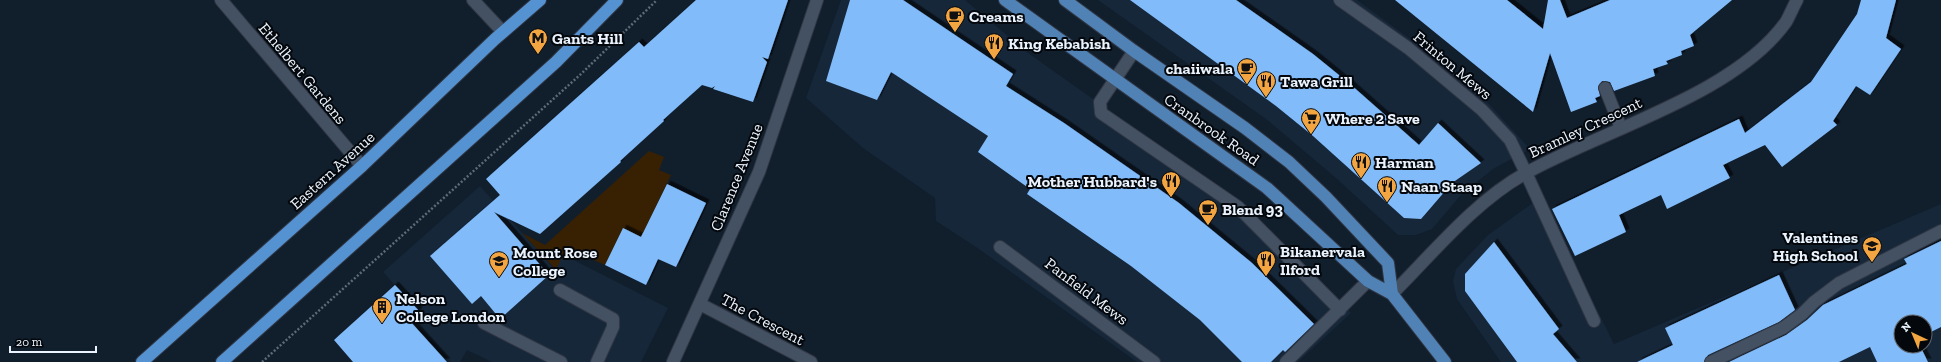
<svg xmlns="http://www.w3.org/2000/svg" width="1941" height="362" viewBox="0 0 1941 362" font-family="'Zilla Slab',serif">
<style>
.built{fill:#16273a;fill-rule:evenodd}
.green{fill:#382103}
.building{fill:#82bbf9;filter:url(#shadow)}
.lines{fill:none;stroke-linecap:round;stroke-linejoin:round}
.service-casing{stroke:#303643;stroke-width:14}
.minor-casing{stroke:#303643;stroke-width:14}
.primary-casing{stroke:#303643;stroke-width:14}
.trunk-casing{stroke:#303643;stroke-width:14}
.path{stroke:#5e6a76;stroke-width:2.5;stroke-dasharray:2 2;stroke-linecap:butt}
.service{stroke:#435162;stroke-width:12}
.minor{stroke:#435162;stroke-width:12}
.primary{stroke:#5082b6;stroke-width:12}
.trunk{stroke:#5492d2;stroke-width:12}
.labels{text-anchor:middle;stroke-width:4;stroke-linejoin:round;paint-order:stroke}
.poi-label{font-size:16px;font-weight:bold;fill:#ebf4fe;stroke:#04080d;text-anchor:start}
.street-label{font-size:16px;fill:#ebf4fe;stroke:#04080d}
</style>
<defs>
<filter id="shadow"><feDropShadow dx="3.5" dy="-3.5" stdDeviation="0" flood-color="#0009"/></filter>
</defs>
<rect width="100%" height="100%" fill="#111e2c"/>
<!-- built -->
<path class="built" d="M841 0H965L1028 53 1226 193 1284 243 1351 313 1298 362H1137L976 247 936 221 935 198 863 148 806 98Z
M1098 0H1357L1432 55 1488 103 1530 149 1493 169 1461 195 1432 229 1416 235H1398L1336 178 1266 119Z
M480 186 555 270 562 254 668 308 641 362H492L467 350 460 362H451L415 323 423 316 383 272Z
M1541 197 1614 344 1941 204V362H1501L1457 299 1453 281 1456 269 1488 235ZM1901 322H1925V346H1901Z"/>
<!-- green -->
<path class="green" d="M649 151 664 157 659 170 671 175 641 237 623 228 605 265 566 248 556 270 522 233 545 245Z"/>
<!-- building -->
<path class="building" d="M696 0H788L768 59 762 57 767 62 753 102 713 89 715 86 712 88 702 85 663 120 664 121 620 161 621 162 540 234 494 212 549 275 500 319 481 296 472 304 430 256 500 195 486 179 639 42 644 47Z
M850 0H903L1013 74 1006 86 1064 123 1179 203 1252 263 1314 324 1285 352 1283 350 1271 362H1242L1200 320 1131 266 1027 194 1030 189 978 152 988 136 891 72 877 100 826 81Z
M1130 0H1236L1313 54 1350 84 1419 145 1438 123 1481 163 1452 183 1421 219 1404 218 1313 136 1276 106Z
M1395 0H1507L1543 29 1548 0H1560L1567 18 1610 0H1732L1690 35 1694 46 1681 51 1682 55 1666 61 1668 64 1653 69 1655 76 1614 91 1610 82 1602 81 1598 87 1600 96 1595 98 1597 102 1571 112 1550 53 1533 112Z
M1861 0H1896L1886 38 1901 49 1870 95 1856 86 1833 121 1837 125 1782 167 1765 145 1723 165 1730 178 1667 209 1661 195 1619 215 1626 232 1575 256 1552 209 1739 119 1745 133 1811 82 1857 14Z
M667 184 706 203 676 267 658 259 646 285 605 265 623 228 641 237Z
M1941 241V327L1925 335V322H1901V346H1920L1928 362H1877L1870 347 1839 362H1729L1786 335 1807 320 1823 305 1907 264 1904 259Z
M1494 242 1559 329 1553 334 1577 362H1517L1465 291V274Z
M1779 275 1795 310 1779 322 1708 355 1704 362H1637L1673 345 1665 328Z
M395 285 419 311 409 320 447 362H353L334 340Z"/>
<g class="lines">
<defs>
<path id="service" d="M473 0 503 32
M1134 51 1100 102 1101 113 1238 207 1340 310
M1605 88 1621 128
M1526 173 1594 321
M1000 247 1154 362
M560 290 613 319V327L597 362
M484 323 561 362
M1286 362 1368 281
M1711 362 1783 328 1802 314 1814 302 1839 283 1941 231"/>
<path id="minor" d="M221 0 362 166
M1340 0 1408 48 1482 110 1510 140 1526 173
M1392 294C1433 253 1475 201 1526 173 1603 130 1734 95 1786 22 1790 15 1793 7 1797 0
M700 304 811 362
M673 362 759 172 817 0"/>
<path id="primary" d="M1005 0 1267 188 1368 281 1392 294 1445 362
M1065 0 1134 51 1245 128 1289 162 1326 197 1388 263 1392 294"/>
<path id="trunk" d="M142 362 362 166 495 39 540 0
M222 362 556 62 617 0"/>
</defs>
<!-- service casing -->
<use href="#service" class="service-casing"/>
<!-- minor casing -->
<use href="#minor" class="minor-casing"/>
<!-- primary casing -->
<use href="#primary" class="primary-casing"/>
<!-- trunk casing -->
<use href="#trunk" class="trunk-casing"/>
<!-- path -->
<path class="path" d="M262 362 581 74 657 0"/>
<!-- service -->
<use href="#service" class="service"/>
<!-- minor -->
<use href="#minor" class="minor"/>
<!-- primary -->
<use href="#primary" class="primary"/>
<!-- trunk -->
<use href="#trunk" class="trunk"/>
</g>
<!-- icons -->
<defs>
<symbol id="cafe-pin" viewBox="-11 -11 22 30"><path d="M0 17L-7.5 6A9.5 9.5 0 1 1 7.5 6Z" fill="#f2a541" stroke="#04080d"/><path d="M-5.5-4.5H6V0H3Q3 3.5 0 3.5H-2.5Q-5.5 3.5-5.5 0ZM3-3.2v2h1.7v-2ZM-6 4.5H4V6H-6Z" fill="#111"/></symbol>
<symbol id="metro-pin" viewBox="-11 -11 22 30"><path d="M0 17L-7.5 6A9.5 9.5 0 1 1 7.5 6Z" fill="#f2a541" stroke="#04080d"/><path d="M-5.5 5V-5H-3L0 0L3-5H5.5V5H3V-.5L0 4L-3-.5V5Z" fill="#111"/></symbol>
<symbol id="restaurant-pin" viewBox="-11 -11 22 30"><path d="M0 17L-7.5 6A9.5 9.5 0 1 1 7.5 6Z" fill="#f2a541" stroke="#04080d"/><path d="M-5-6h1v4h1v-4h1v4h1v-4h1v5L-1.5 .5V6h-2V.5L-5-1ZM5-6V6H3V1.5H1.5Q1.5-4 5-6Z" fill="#111"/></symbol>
<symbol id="supermarket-pin" viewBox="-11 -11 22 30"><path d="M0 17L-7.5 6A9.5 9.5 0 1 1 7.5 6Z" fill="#f2a541" stroke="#04080d"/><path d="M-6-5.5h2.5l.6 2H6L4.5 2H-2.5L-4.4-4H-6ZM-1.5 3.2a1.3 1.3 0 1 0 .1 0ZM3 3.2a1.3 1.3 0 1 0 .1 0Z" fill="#111"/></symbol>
<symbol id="school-pin" viewBox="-11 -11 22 30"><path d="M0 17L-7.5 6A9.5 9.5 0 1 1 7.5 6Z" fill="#f2a541" stroke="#04080d"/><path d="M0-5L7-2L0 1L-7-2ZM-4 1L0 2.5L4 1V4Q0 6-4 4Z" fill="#111"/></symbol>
<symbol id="university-pin" viewBox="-11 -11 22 30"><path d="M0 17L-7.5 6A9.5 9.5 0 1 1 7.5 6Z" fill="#f2a541" stroke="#04080d"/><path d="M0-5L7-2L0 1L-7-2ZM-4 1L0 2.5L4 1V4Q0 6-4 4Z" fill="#111"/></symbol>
<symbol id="building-pin" viewBox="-11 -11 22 30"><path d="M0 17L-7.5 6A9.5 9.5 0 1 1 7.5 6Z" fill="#f2a541" stroke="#04080d"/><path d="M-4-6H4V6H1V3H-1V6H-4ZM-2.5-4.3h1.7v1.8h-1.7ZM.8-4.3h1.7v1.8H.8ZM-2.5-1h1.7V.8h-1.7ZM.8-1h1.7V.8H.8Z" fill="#111"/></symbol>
</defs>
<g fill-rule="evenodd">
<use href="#cafe-pin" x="944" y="5" width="22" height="30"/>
<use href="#metro-pin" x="527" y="27" width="22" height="30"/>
<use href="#restaurant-pin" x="983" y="32" width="22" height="30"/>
<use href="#cafe-pin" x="1236" y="57" width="22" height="30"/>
<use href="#restaurant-pin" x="1255" y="70" width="22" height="30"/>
<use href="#supermarket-pin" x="1300" y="107" width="22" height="30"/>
<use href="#restaurant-pin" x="1350" y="151" width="22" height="30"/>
<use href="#restaurant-pin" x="1160" y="170" width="22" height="30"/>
<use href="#restaurant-pin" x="1376" y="175" width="22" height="30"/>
<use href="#cafe-pin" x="1197" y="198" width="22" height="30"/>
<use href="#school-pin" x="1861" y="235" width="22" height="30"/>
<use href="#restaurant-pin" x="1255" y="249" width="22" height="30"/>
<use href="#university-pin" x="488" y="250" width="22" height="30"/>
<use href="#building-pin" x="371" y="296" width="22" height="30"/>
</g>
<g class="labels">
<!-- poi labels -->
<g class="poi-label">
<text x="969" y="22">Creams</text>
<text x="552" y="44">Gants Hill</text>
<text x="1008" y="49">King Kebabish</text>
<text x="1233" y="74" text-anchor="end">chaiiwala</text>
<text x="1280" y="87">Tawa Grill</text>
<text x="1325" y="124">Where 2 Save</text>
<text x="1375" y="168">Harman</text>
<text x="1157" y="187" text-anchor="end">Mother Hubbard's</text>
<text x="1401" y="192">Naan Staap</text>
<text x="1222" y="215">Blend 93</text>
<text x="1858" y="243" text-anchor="end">Valentines<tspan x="1858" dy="18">High School</tspan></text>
<text x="1280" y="257">Bikanervala<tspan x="1280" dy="18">Ilford</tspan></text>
<text x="513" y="258">Mount Rose<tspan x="513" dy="18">College</tspan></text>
<text x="396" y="304">Nelson<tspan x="396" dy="18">College London</tspan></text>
</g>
<!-- street labels -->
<g class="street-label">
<text transform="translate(1453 65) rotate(40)" y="6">Frinton Mews</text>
<text transform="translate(303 73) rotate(50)" y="6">Ethelbert Gardens</text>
<text transform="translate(1585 127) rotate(-25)" y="6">Bramley Crescent</text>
<text transform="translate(1212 129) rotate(35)" y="6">Cranbrook Road</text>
<text transform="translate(332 170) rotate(-42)" y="6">Eastern Avenue</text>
<text transform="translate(736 177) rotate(-68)" y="6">Clarence Avenue</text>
<text transform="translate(1087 291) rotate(37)" y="6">Panfield Mews</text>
<text transform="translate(763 319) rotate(28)" y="6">The Crescent</text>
</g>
</g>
<!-- north arrow -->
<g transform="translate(1913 334) rotate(316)"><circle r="19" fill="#04080d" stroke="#60666d"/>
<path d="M0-3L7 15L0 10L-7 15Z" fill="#f2a541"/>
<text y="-6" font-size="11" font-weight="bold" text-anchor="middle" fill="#ebf4fe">N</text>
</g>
<!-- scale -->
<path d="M10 346v6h86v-6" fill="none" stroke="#ebf4fe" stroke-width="2"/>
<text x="16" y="346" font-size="12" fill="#ebf4fe" stroke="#04080d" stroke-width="3" paint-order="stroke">20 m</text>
</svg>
